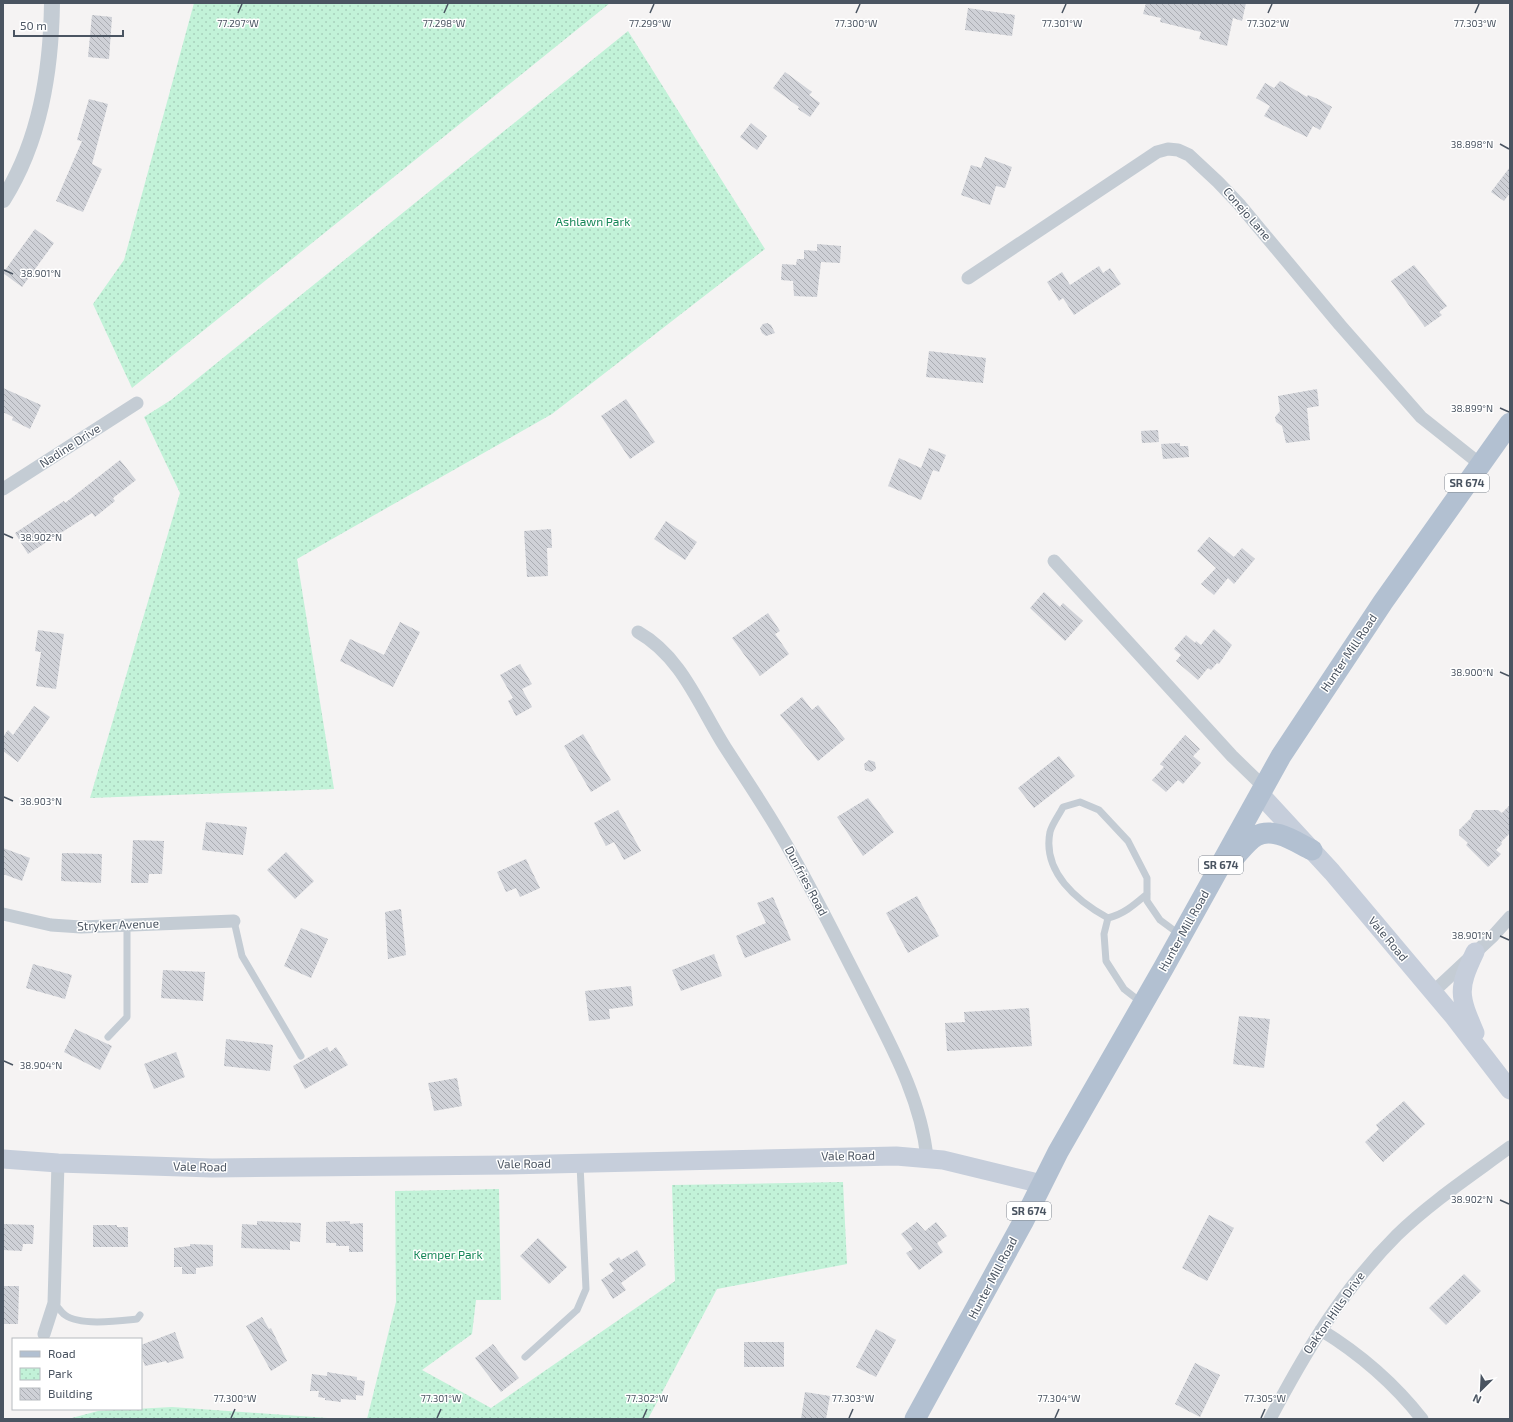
<svg xmlns="http://www.w3.org/2000/svg" width="1513" height="1422" viewBox="0 0 1513 1422" font-family="'Exo 2',sans-serif">
<style>
.park{fill:url(#park-dots)}
.building{fill:url(#building-back-hatch)}
.lines{fill:none;stroke-linecap:round;stroke-linejoin:round}
.service{stroke:#c4ccd4;stroke-width:7}
.minor{stroke:#c4ccd4;stroke-width:13}
.tertiary{stroke:#c4ccd4;stroke-width:16}
.secondary{stroke:#c6cedb;stroke-width:19}
.primary{stroke:#b2c0d1;stroke-width:21}
.ticks{fill:none;stroke:#4a5461;stroke-width:1.5}
.labels{text-anchor:middle;stroke-width:3;stroke-linejoin:round;paint-order:stroke}
.shield{fill:#fff;stroke:#808790;stroke-width:1}
.shield-label{font-size:11px;font-weight:bold;fill:#4a5461}
.street-label{font-size:12px;fill:#4a5461;stroke:#fff}
.park-label{font-size:12px;fill:#168758;stroke:#fff}
.ticks-label{font-size:10px;text-anchor:middle;fill:#4a5461;stroke:#fff;stroke-width:3;stroke-linejoin:round;paint-order:stroke}
</style>
<defs>
<pattern id="park-dots" width="8" height="8" patternUnits="userSpaceOnUse"><rect width="8" height="8" fill="#c2f2d8"/><path d="M2 2h.1M6 6h.1" fill="none" stroke="#a8d1bc" stroke-width="1.8" stroke-linecap="round"/></pattern>
<pattern id="building-back-hatch" width="6" height="6" patternUnits="userSpaceOnUse"><rect width="6" height="6" fill="#cfd1d7"/><path d="M-1 5l2 2M0 0l6 6M5-1l2 2" fill="none" stroke="#aaacb2"/></pattern>
</defs>
<rect width="100%" height="100%" fill="#f5f3f3"/>
<!-- park -->
<path class="park" d="M194 3H610L132 388 93 304 124 260Z
M628 31 765 249 552 414 297 559 334 789 90 798 180 493 144 417 171 400Z
M843 1182 847 1264 717 1289 648 1419H367L396 1302 395 1191 499 1189 501 1300H476L472 1334 422 1370 491 1408 675 1281 672 1185Z
M172 1407 342 1419H68L98 1411Z"/>
<!-- building -->
<path class="building" d="M1146 3H1246L1242 21 1233 18 1227 46 1199 39 1201 32 1160 22 1161 18 1143 14Z
M968 8 1015 15 1012 36 965 30Z
M92 15 112 17 109 59 88 57Z
M785 72 812 92 809 95 820 103 810 117 798 109 799 107 773 88Z
M1280 81 1307 97 1308 95 1318 99 1332 107 1320 130 1313 126 1307 137 1264 116 1270 106 1256 98 1265 83 1274 88Z
M89 99 108 104 92 164 102 169 83 212 56 201 82 141 77 140Z
M751 123 767 136 757 150 740 137Z
M985 157 1012 167 1005 188 996 186 990 205 961 195 971 165 981 168Z
M1510 167V193L1504 201 1491 192Z
M35 229 54 243 22 287 3 273Z
M817 244 841 246 840 263 821 262 817 297 794 296 793 281 781 280 782 264 796 265 797 259H804V250L817 251Z
M1414 265 1447 306 1439 312 1442 315 1425 327 1391 281Z
M1099 266 1103 273 1110 268 1121 284 1074 315 1063 298 1059 301 1047 282 1062 272 1070 285Z
M767 323 771 325 775 333 766 336 762 333 760 328 763 324Z
M929 351 986 358 983 383 926 377Z
M3 388 41 405 30 429 12 420 13 417 3 412Z
M1317 389 1319 406 1307 408 1310 440 1286 443 1282 426 1276 422 1275 417 1280 411 1278 396Z
M626 399 655 442 630 459 601 416Z
M1158 430 1159 442 1142 443 1141 431Z
M1180 443V446H1188L1189 457 1163 459 1161 444Z
M929 448 946 455 939 472 933 470 921 500 888 486 899 458 921 468Z
M120 460 136 480 113 498 115 501 95 517 92 513 28 554 15 533 64 501 65 503Z
M666 521 697 542 685 560 654 539Z
M551 529 552 548H547L548 576 527 577 524 531Z
M1209 537 1234 557 1242 548 1255 559 1234 584 1228 578 1214 595 1201 584 1216 568 1197 551Z
M1044 592 1060 607 1063 603 1083 621 1065 641 1030 608Z
M768 613 780 631 775 634 789 654 760 676 732 638Z
M400 622 420 632 393 687 340 661 350 639 384 655Z
M1214 629 1232 645 1219 664 1217 663 1211 670 1208 668 1198 680 1176 661 1181 655 1174 649 1186 635 1195 643 1196 641 1201 645Z
M38 630 64 634 56 689 36 686 41 652 35 651Z
M520 664 532 684 522 689 532 707 516 716 508 701 513 698 500 675Z
M802 697 812 710 818 705 845 739 818 761 780 715Z
M34 706 50 717 18 762 3 751V737L8 730 13 735Z
M583 734 611 780 591 792 564 746Z
M1185 735 1200 749 1193 756 1201 763 1183 784 1178 780 1166 792 1152 780 1164 767 1160 764Z
M1059 756 1075 776 1034 808 1018 788Z
M869 760 875 762 876 769 871 772 865 770 864 764Z
M868 798 894 832 863 856 837 817Z
M1510 805V833L1501 842 1502 844 1496 850 1501 854 1488 867 1466 845 1468 843 1459 835V830L1471 818 1472 814 1475 810H1498L1502 813Z
M618 810 641 851 624 860 614 842 606 846 594 823Z
M206 822 247 827 243 855 202 850Z
M133 840 164 841 162 874H149L148 883H131Z
M3 848 30 858 22 881 3 874Z
M286 852 314 881 295 899 267 870Z
M62 853 102 854 101 883 61 881Z
M526 859 540 888 520 897 516 888 506 892 497 872Z
M917 896 939 936 908 953 886 913Z
M773 897 791 940 745 958 736 936 766 923 757 903Z
M401 909 406 955 388 959 385 912Z
M301 928 328 939 311 978 284 966Z
M714 954 722 976 681 991 672 970Z
M33 964 72 975 65 999 26 988Z
M163 970 205 972 203 1001 161 998Z
M631 986 633 1006 609 1009 610 1019 589 1021 585 991Z
M1029 1008 1032 1046 947 1051 945 1023 965 1022 964 1012Z
M1239 1016 1270 1019 1264 1068 1233 1064Z
M75 1029 112 1046 100 1070 64 1052Z
M226 1039 273 1045 270 1071 224 1066Z
M327 1047 330 1052 336 1047 348 1065 305 1089 293 1066Z
M176 1052 185 1077 154 1089 144 1064Z
M457 1078 462 1106 434 1111 428 1083Z
M1404 1101 1425 1124 1383 1162 1365 1142 1379 1129 1376 1125Z
M1209 1215 1234 1228 1207 1281 1182 1268Z
M257 1221 301 1223 300 1242 290 1241V1250L241 1248 242 1224 257 1225Z
M350 1221V1224L363 1223V1252H349V1246H336V1243H326V1222Z
M917 1222 925 1231 936 1222 947 1236 937 1243 943 1252 919 1270 906 1253 913 1249 901 1234Z
M3 1224 34 1225 33 1244H23L22 1251 3 1250Z
M93 1225H117V1227H128V1247H93Z
M538 1238 567 1267 549 1284 520 1256Z
M190 1244 213 1245V1266L196 1268V1274H182V1267H174V1248L190 1246Z
M637 1250 646 1265 621 1283 626 1290 613 1299 601 1280 614 1271 609 1264 619 1257 621 1260Z
M1464 1274 1481 1291 1446 1325 1429 1308Z
M3 1286H19L18 1324H3Z
M262 1317 269 1329 271 1328 287 1361 271 1371 246 1326Z
M876 1329 896 1340 876 1377 856 1367Z
M175 1332 184 1358 167 1363 166 1361 145 1366 141 1354V1345Z
M744 1342H784V1367H744Z
M493 1344 519 1378 501 1392 475 1358Z
M1195 1363 1220 1375 1200 1417 1175 1404Z
M327 1372 357 1377V1380L365 1381 363 1396 356 1395V1400L341 1399V1402L325 1400V1398L318 1397 319 1391H310L312 1374 327 1376Z
M805 1392 830 1396 826 1419H801Z"/>
<g class="lines">
<!-- service -->
<path class="service" d="M1108 918C1124 914 1134 905 1147 894
M234 921 242 956 301 1056
M1142 1003 1124 989 1106 961 1104 934 1108 918C1077 901 1042 872 1050 832 1052 824 1059 815 1063 807L1080 802 1099 810 1128 841 1147 878V901L1160 920 1179 934
M108 1037 127 1017V925
M54 1303C58 1307 61 1312 65 1315 80 1326 118 1321 137 1319L140 1315
M525 1357 577 1310 586 1289 580 1165"/>
<!-- minor -->
<path class="minor" d="M968 278 1157 152 1168 149 1178 150 1189 155 1218 182 1239 204 1340 325 1421 417 1480 464
M3 489 137 403
M1054 561 1232 756 1264 787
M638 632C682 657 699 706 725 747 743 775 762 803 779 832 809 882 835 936 862 988 889 1042 921 1097 927 1158
M3 914 51 925 81 927 234 921
M1433 992 1493 936 1510 917
M1321 1330C1360 1354 1393 1382 1422 1419
M44 1334 54 1303 58 1163
M1270 1419C1306 1351 1342 1290 1397 1235 1431 1202 1472 1175 1510 1147"/>
<!-- tertiary -->
<path class="tertiary" d="M3 200C40 141 51 72 52 3"/>
<!-- secondary -->
<path class="secondary" d="M1260 794 1332 872 1454 1017 1510 1090
M1475 952C1457 990 1459 995 1475 1033
M3 1159 58 1163 212 1168 508 1165 896 1156 943 1160 1042 1184"/>
<!-- primary -->
<path class="primary" d="M1231 861C1239 853 1247 841 1256 836 1274 826 1297 843 1312 850
M915 1419 1023 1222 1058 1152 1164 967 1281 756 1383 602 1510 423"/>
</g>
<!-- ticks -->
<path class="ticks" d="M238 13 242 4M444 13 448 4M650 13 654 4M856 13 860 4M1062 13 1066 4M1268 13 1272 4M1475 13 1479 4M1500 144 1509 149M4 270 13 274M1500 408 1509 412M4 534 13 538M1500 672 1509 676M4 797 13 801M1500 936 1509 940M4 1061 13 1065M1500 1200 1509 1204M231 1418 235 1409M437 1418 441 1409M643 1418 647 1409M849 1418 853 1409M1055 1418 1059 1409M1261 1418 1265 1409"/>
<g class="labels">
<!-- shield labels -->
<g class="shield">
<rect x="1445" y="474" width="44" height="18" rx="3"/>
<rect x="1199" y="856" width="44" height="18" rx="3"/>
<rect x="1007" y="1202" width="44" height="18" rx="3"/>
</g>
<g class="shield-label">
<text x="1467" y="487">SR 674</text>
<text x="1221" y="869">SR 674</text>
<text x="1029" y="1215">SR 674</text>
</g>
<!-- street labels -->
<g class="street-label">
<text transform="translate(1247 214) rotate(49)" y="4">Conejo Lane</text>
<text transform="translate(70 446) rotate(-33)" y="4">Nadine Drive</text>
<text transform="translate(1349 653) rotate(-56)" y="4">Hunter Mill Road</text>
<text transform="translate(806 881) rotate(62)" y="4">Dunfries Road</text>
<text transform="translate(118 925) rotate(-2)" y="4">Stryker Avenue</text>
<text transform="translate(1184 931) rotate(-61)" y="4">Hunter Mill Road</text>
<text transform="translate(1388 939) rotate(50)" y="4">Vale Road</text>
<text transform="translate(848 1156) rotate(-1)" y="4">Vale Road</text>
<text transform="translate(524 1164) rotate(-1)" y="4">Vale Road</text>
<text transform="translate(200 1167) rotate(1)" y="4">Vale Road</text>
<text transform="translate(993 1278) rotate(-62)" y="4">Hunter Mill Road</text>
<text transform="translate(1334 1313) rotate(-55)" y="4">Oakton Hills Drive</text>
</g>
<!-- park labels -->
<g class="park-label">
<text x="593" y="226">Ashlawn Park</text>
<text x="448" y="1259">Kemper Park</text>
</g>
</g>
<g class="ticks-label">
<text x="238" y="27">77.297°W</text>
<text x="650" y="27">77.299°W</text>
<text x="856" y="27">77.300°W</text>
<text x="1062" y="27">77.301°W</text>
<text x="1268" y="27">77.302°W</text>
<text x="1475" y="27">77.303°W</text>
<text x="444" y="27">77.298°W</text>
<text x="1472" y="148">38.898°N</text>
<text x="41" y="277">38.901°N</text>
<text x="1472" y="412">38.899°N</text>
<text x="41" y="541">38.902°N</text>
<text x="1472" y="676">38.900°N</text>
<text x="41" y="805">38.903°N</text>
<text x="1472" y="939">38.901°N</text>
<text x="41" y="1069">38.904°N</text>
<text x="1472" y="1203">38.902°N</text>
<text x="235" y="1402">77.300°W</text>
<text x="441" y="1402">77.301°W</text>
<text x="647" y="1402">77.302°W</text>
<text x="853" y="1402">77.303°W</text>
<text x="1059" y="1402">77.304°W</text>
<text x="1265" y="1402">77.305°W</text>
</g>
<!-- border -->
<rect width="1513" height="1422" fill="none" stroke="#4a5461" stroke-width="8"/>
<!-- legend -->
<rect x="12" y="1338" width="130" height="72" fill="#ffffff" stroke="#b7bbc0"/>
<rect x="20" y="1351" width="20" height="6" fill="#b2c0d1" stroke="#b7bbc0"/>
<text x="48" y="1358" font-size="12" fill="#4a5461">Road</text>
<rect x="20" y="1368" width="20" height="12" fill="url(#park-dots)" stroke="#b7bbc0"/>
<text x="48" y="1378" font-size="12" fill="#4a5461">Park</text>
<rect x="20" y="1388" width="20" height="12" fill="url(#building-back-hatch)" stroke="#b7bbc0"/>
<text x="48" y="1398" font-size="12" fill="#4a5461">Building</text>
<!-- north arrow -->
<g transform="translate(1481 1390) rotate(204)" stroke="#ffffff" stroke-width="3" paint-order="stroke">
<path d="M0-3L7 15L0 10L-7 15Z" fill="#4a5461"/>
<text y="-6" font-size="11" font-weight="bold" text-anchor="middle" fill="#4a5461">N</text>
</g>
<!-- scale -->
<path d="M14 30v6h109v-6" fill="none" stroke="#4a5461" stroke-width="2"/>
<text x="20" y="30" font-size="12" fill="#4a5461" stroke="#ffffff" stroke-width="3" paint-order="stroke">50 m</text>
</svg>
